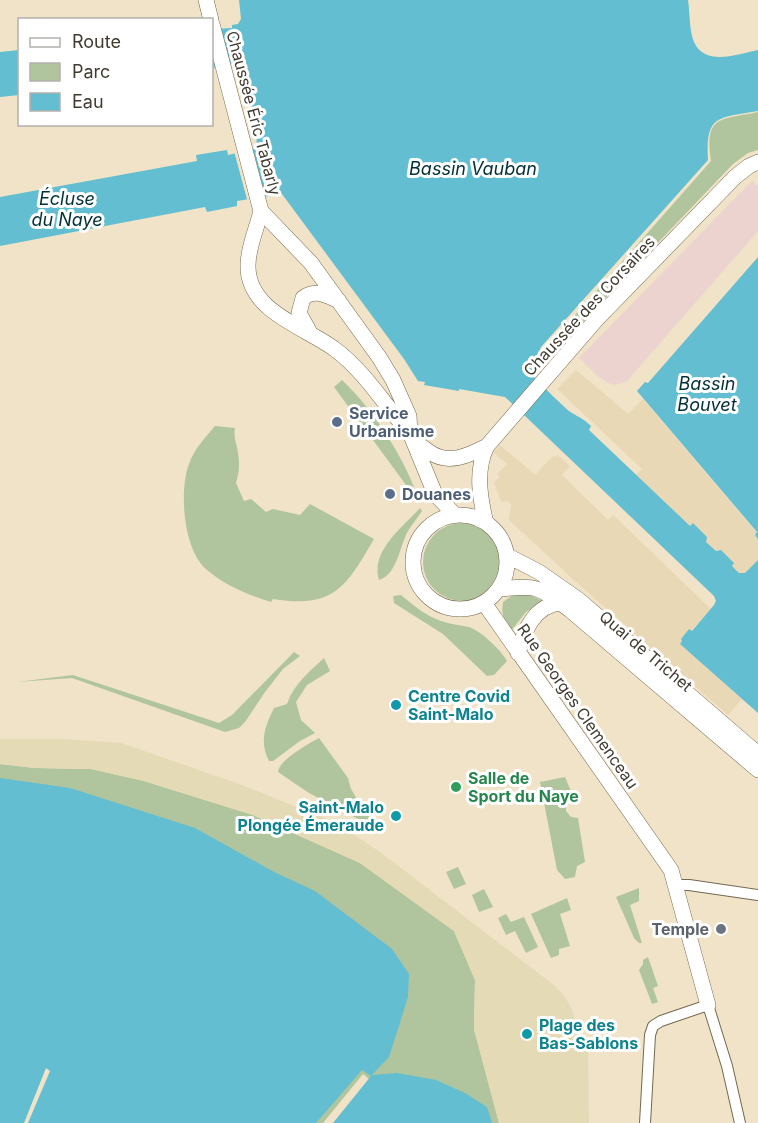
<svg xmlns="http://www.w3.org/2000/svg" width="758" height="1123" viewBox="0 0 758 1123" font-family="Inter,sans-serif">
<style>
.built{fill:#e8d8b5}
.industrial{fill:#edd3cf}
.green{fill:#b0c59e}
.sand{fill:#e4dab5}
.water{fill:#62bed0}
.pier{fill:#f0e3c7}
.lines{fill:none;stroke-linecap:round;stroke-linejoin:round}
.street-casing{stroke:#746950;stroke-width:12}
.secondary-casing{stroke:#746950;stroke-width:16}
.street{stroke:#fff;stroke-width:10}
.secondary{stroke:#fff;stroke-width:15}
.service-dot{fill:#5c6f8a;stroke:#fff;stroke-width:2}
.culture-dot{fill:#0f9aa8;stroke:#fff;stroke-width:2}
.leisure-dot{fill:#2e9e5b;stroke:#fff;stroke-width:2}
.worship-dot{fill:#6b7280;stroke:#fff;stroke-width:2}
.labels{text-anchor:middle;stroke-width:6;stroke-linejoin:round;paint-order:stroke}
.street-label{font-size:16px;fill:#413b30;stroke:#fff}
.service-label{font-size:16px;font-weight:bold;fill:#4e5e75;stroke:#fff;text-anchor:start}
.culture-label{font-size:16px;font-weight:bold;fill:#0d838f;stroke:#fff;text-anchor:start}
.leisure-label{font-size:16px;font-weight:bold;fill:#27864d;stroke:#fff;text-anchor:start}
.worship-label{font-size:16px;font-weight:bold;fill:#5b616d;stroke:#fff;text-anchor:end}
.water-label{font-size:18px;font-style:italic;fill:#023038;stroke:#fff}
</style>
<rect width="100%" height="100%" fill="#f0e3c7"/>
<!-- built -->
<path class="built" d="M576 370 628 414 643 399 757 533 755 535 758 539V560L745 573H739L718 550 716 551 706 542V537L693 524 690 526 636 475 642 469 557 389Z
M500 445 535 475 552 457 558 455 570 466 562 475 608 520 613 515 711 609 691 631 689 629 681 639 683 641 680 644 742 699 728 715 576 582 509 520 511 504 507 501 501 502 494 482 500 477 497 474 507 464 493 452Z"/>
<!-- industrial -->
<path class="industrial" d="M752 181 758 186V231L627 381 615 385 608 383 599 377 579 358Z"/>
<!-- green -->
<path class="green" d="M758 112V150L748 153 733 164 552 354 546 348 711 161C704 115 720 120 758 112Z
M342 380C374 410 408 463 420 504L334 387Z
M215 426 235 428C233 437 237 444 238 453 240 464 239 473 236 483L244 501 251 499 266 512 273 509 300 515 310 504 374 539C346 587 334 609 273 599L271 602C248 595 224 585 206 569 183 549 179 490 189 464 194 449 205 438 215 426Z
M420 508 422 511C418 518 412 524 408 531 400 545 397 575 379 580 370 551 403 527 420 508Z
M423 562a39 39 0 1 1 78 0a39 39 0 1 1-78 0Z
M401 595C413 605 426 616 441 621 450 624 460 625 469 627 481 631 501 650 507 661L494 675 487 676 443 634 394 603 393 596Z
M513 595H530L543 601 526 612 510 632C504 621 501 614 503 602Z
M294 652 300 656 283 669 265 692 245 722 239 728 225 732 72 678 17 682 73 675 219 723 232 715Z
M324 658 330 671 307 685 296 702 301 720 315 733 300 741 273 761H269C259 742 265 726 274 708L287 704C293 685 310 671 324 658Z
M319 738 348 778 351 789 362 807 379 823 375 828 309 793 278 772C279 760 308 744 319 738Z
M0 764 35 768 91 769 144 781 253 815 360 863 454 931 475 980 474 1029 499 1123H404L369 1079 363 1074 323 1123H117L0 941Z
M565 777 573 796 566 803V811L571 817 578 818 585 862 577 866 575 877 565 879 557 870 540 782Z
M458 867 466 884 454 889 446 872Z
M639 888V901L630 905 642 943H639L634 938 616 897Z
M484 889 493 907 479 912 472 895Z
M567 898 571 910 560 914 570 946 559 949V955L551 958 531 914Z
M506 914 511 922 524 917 538 947 526 953 515 931 506 935 498 918Z
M648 957 658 986 653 988 658 1002 652 1004 639 970 643 964V960Z"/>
<!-- sand -->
<path class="sand" d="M0 739H64L121 743 242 785 324 818 364 841 384 855 555 986 565 997 572 1009 580 1039 588 1040 589 1123H499L474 1029 475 980 454 931 360 863 253 815 144 781 91 769 35 768 0 764Z"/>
<!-- water -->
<path class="water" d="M239 0H688C690 13 689 30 694 42 705 67 738 54 758 50V111C719 118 705 114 708 160L541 347 540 350 543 357 530 373C536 379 566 410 572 413 579 417 585 420 591 426L589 430 690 526 693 523 707 537 706 542 716 551 721 550 734 563 732 566 739 573H745L758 560V713L680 644 682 641 681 639 689 629 692 631 714 605 716 601 714 596 505 397 459 389V391L424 385 425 382 418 381 404 359 282 194 237 201V206L207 212 205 207 0 246V197L197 161 196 155 227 150 228 155 254 149 257 144 250 92H247L246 82H248L247 66H237L236 62 212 68V29L232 28V25L238 24 241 19Z
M19 50V95L0 97V52Z
M758 257V539L755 535 757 532 637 391 645 382 648 383Z
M0 778 70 788 195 828 274 872 315 891 392 949 409 974 408 997 389 1057 372 1075 397 1073 436 1080 465 1093 487 1107 492 1123H333L371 1076 362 1070 316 1123H0Z"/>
<!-- pier -->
<path class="pier" d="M252 146 266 199 248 203 234 151Z
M46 1068 50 1071 28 1123H24Z"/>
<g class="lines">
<defs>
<path id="street" d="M677 885H689L758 895
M645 1123 650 1035 653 1026 661 1021 708 1005 727 1066 740 1123"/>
<path id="secondary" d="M206 0 211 20
M212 24 261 211 311 263 379 357 393 380 409 416 410 433 435 494 455 515
M261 211C257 228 248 247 248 265 247 312 306 327 336 350 366 373 385 406 410 433
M309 331 299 313 303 298C315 288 327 296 339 301
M414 442C420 445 425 449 431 453 450 465 469 455 487 446
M413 562a47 47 0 1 1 94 0a47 47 0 1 1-94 0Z
M486 523C480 498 475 470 487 446L596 320 735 177 749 166 758 162
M508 556 539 572 579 600 758 754
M500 589C539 585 539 587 570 610L758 770
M484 603 671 870 708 1005
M518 653C524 631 534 605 561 603"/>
</defs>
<!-- street casing -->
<use href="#street" class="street-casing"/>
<!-- secondary casing -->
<use href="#secondary" class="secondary-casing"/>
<!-- street -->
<use href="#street" class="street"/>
<!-- secondary -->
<use href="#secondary" class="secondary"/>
</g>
<!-- markers -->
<g class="service-dot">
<circle cx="337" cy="422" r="6"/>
<circle cx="390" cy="494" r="6"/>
</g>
<g class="culture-dot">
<circle cx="396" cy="705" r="6"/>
<circle cx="396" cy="816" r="6"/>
<circle cx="527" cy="1034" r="6"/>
</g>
<circle class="leisure-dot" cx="456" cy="787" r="6"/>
<circle class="worship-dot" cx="721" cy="929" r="6"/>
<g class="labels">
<!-- street labels -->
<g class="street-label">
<text transform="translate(254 113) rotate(75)" y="6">Chaussée Éric Tabarly</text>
<text transform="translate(589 306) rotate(-47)" y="6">Chaussée des Corsaires</text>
<text transform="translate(646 651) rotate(40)" y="6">Quai de Trichet</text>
<text transform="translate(578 706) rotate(55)" y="6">Rue Georges Clemenceau</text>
</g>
<!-- service labels -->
<g class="service-label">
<text x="349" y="419">Service<tspan x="349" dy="18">Urbanisme</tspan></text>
<text x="402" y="500">Douanes</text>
</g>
<!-- culture labels -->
<g class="culture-label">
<text x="408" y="702">Centre Covid<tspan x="408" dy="18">Saint-Malo</tspan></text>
<text x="384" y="813" text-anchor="end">Saint-Malo<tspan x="384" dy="18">Plongée Émeraude</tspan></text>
<text x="539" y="1031">Plage des<tspan x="539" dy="18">Bas-Sablons</tspan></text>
</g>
<!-- leisure labels -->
<g class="leisure-label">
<text x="468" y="784">Salle de<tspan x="468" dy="18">Sport du Naye</tspan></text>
</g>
<!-- worship labels -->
<g class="worship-label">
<text x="709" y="935">Temple</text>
</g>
<!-- water labels -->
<g class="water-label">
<text x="473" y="175">Bassin Vauban</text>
<text x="67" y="205">Écluse<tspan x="67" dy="21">du Naye</tspan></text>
<text x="707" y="390">Bassin<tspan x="707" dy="21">Bouvet</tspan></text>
</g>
</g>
<!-- legend -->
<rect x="18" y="18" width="195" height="108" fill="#ffffff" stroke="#b3b1ac" stroke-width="1.5"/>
<rect x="30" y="38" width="30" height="9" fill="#ffffff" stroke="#b3b1ac" stroke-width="1.5"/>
<text x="72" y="48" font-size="18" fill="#413b30">Route</text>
<rect x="30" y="63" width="30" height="18" fill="#b0c59e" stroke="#b3b1ac" stroke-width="1.5"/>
<text x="72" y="78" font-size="18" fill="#413b30">Parc</text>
<rect x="30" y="93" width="30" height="18" fill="#62bed0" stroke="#b3b1ac" stroke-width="1.5"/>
<text x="72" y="108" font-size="18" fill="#413b30">Eau</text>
</svg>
